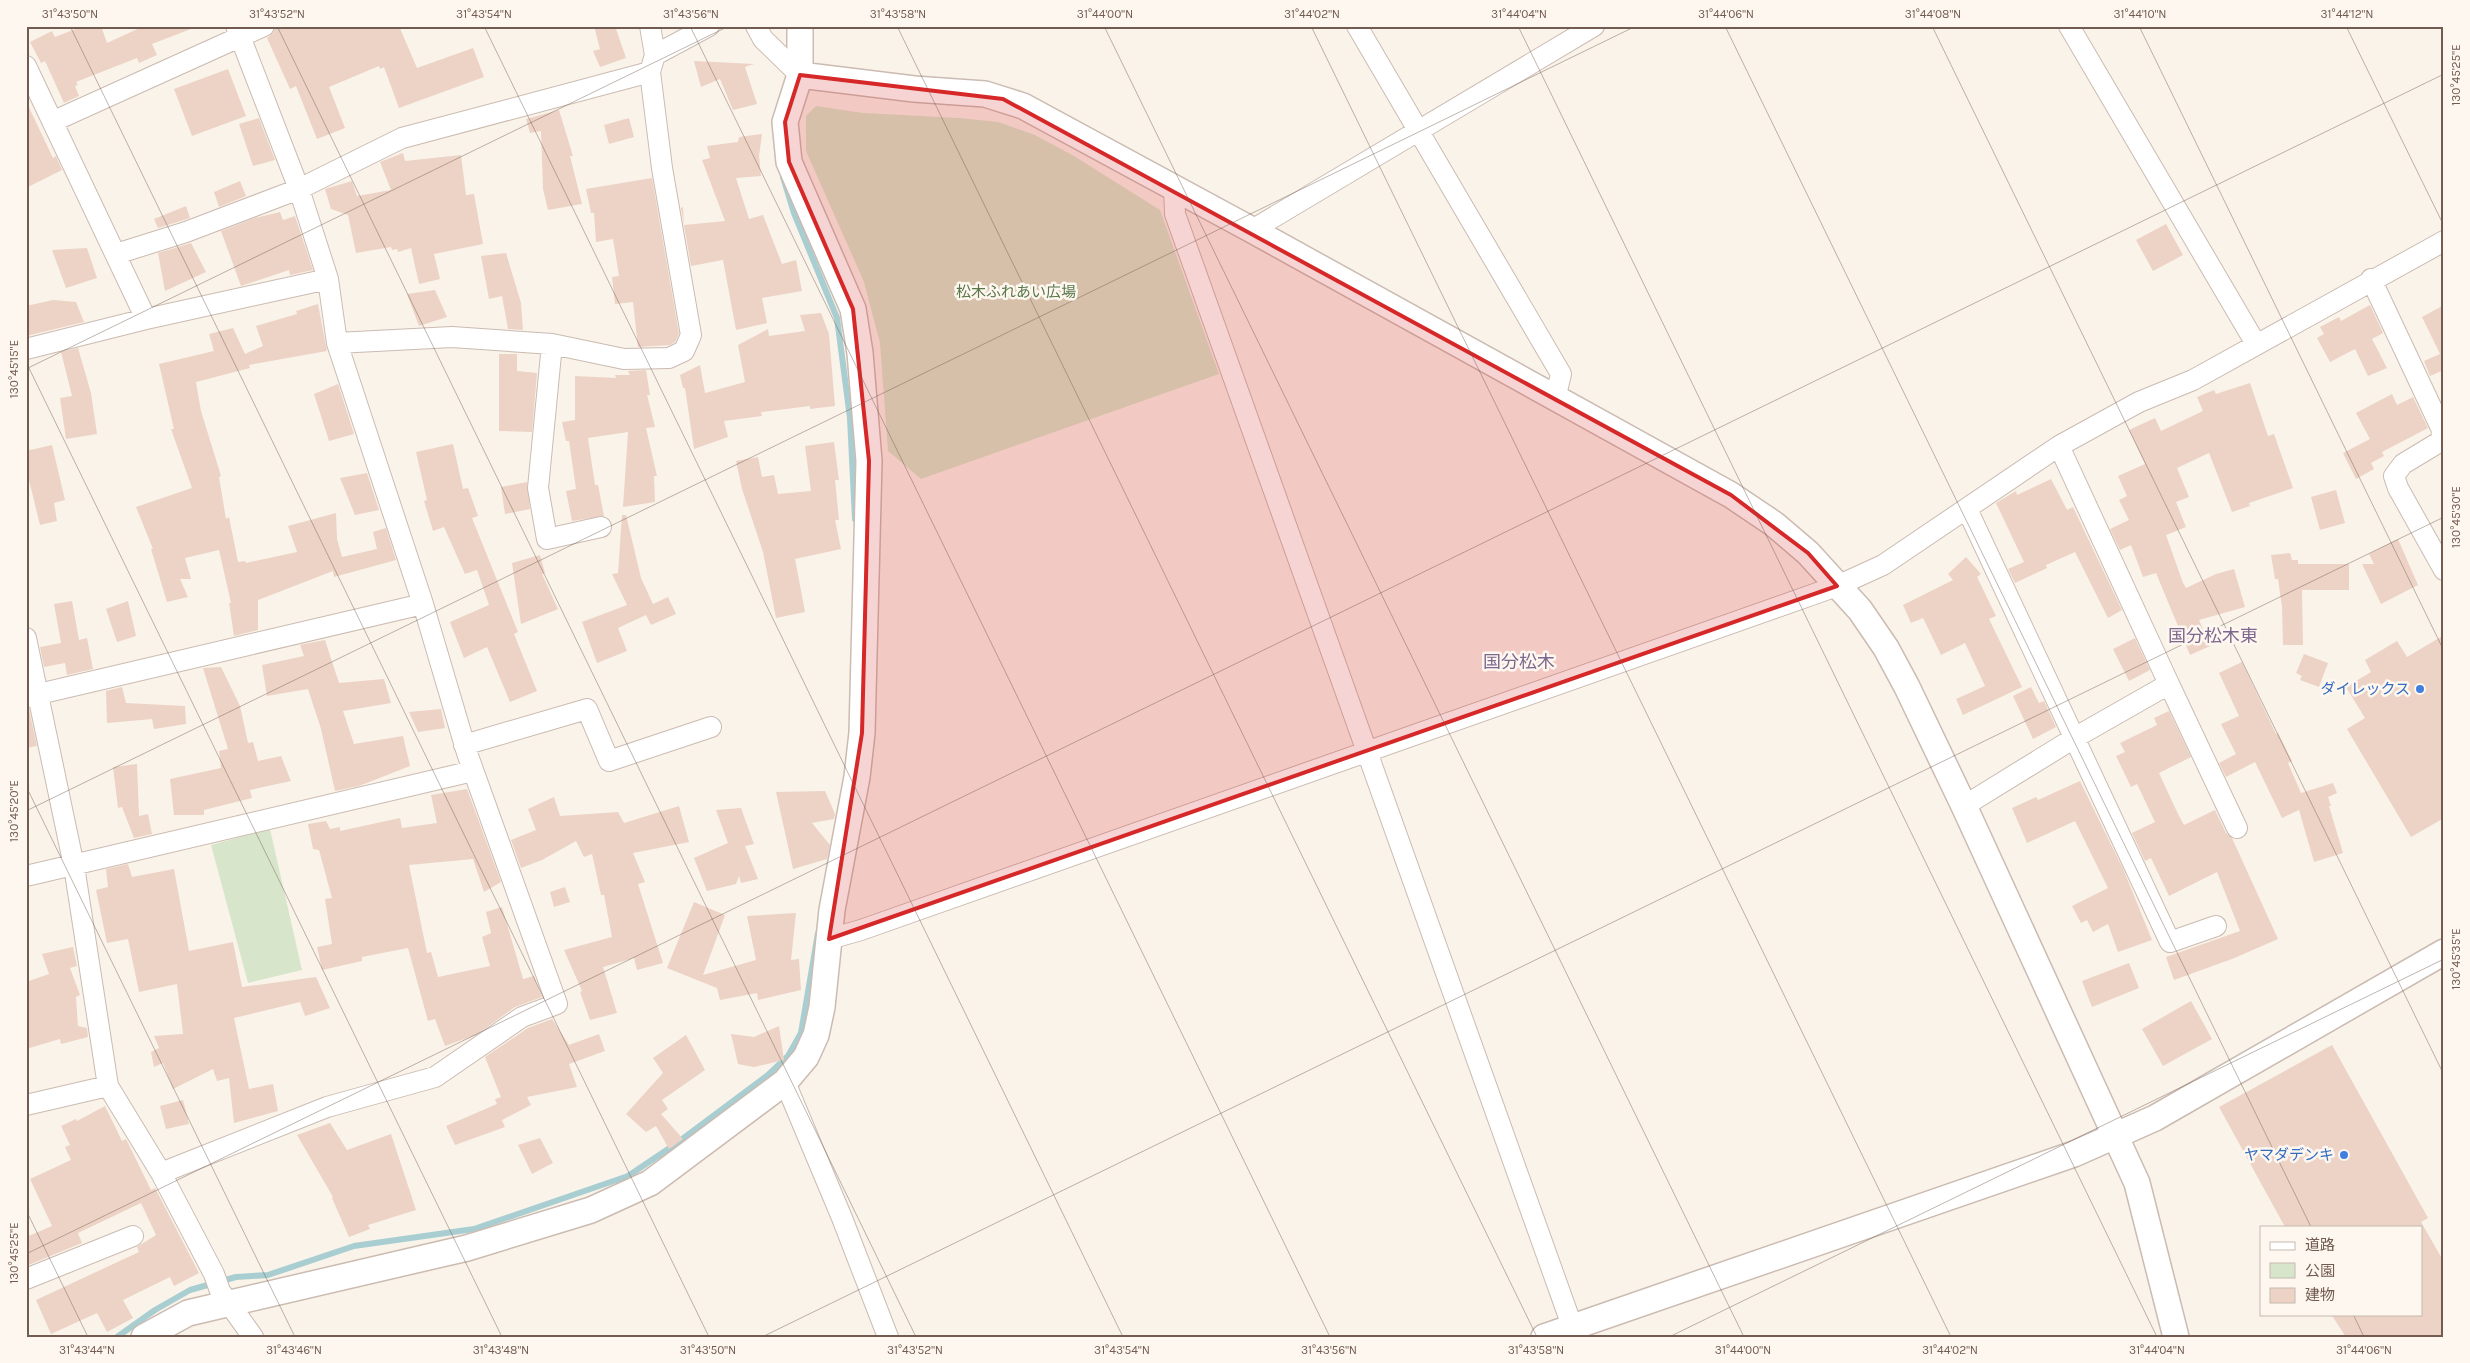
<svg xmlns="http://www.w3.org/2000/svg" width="2470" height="1363" viewBox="0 0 2470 1363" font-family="Karla,'Noto Sans JP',sans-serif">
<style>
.green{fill:#d7e6ca}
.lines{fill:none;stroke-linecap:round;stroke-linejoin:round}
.stream{stroke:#a8ced2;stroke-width:6}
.building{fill:#ecd3c5}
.minor-casing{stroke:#cbbbb1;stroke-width:22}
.tertiary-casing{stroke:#cbbbb1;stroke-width:28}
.minor{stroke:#fff;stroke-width:20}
.tertiary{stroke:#fff;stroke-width:25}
.marked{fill:#d62828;fill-opacity:0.2;stroke:#d62828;stroke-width:4;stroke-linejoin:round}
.ticks{fill:none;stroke:#725b50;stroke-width:1;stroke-opacity:0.45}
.shop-dot{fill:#3f7fe0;stroke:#fdf7f0;stroke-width:2}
.labels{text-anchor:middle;stroke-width:5;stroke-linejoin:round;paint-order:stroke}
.park-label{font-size:15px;fill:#59774a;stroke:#fdf7f0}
.shop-label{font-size:15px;fill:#366cbe;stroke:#fdf7f0;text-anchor:end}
.quarter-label{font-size:18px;fill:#7f688d;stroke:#fdf7f0}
.neatline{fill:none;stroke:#725b50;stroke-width:2}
.ticks-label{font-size:12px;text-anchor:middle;fill:#725b50}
</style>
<rect width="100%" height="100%" fill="#faf3ea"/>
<!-- green -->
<path class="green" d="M816 106 863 113 959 118 998 122 1035 135 1074 156 1160 210 1219 374 921 479 888 451 880 343 864 282 806 151V116Z
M270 829 302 970 248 983 211 845Z"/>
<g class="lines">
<!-- stream -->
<path class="stream" d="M783 177 794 213 837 318 850 418 855 519
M117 1337 155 1310 190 1290 236 1277 268 1275 354 1246 474 1229 628 1176 677 1143 768 1075 788 1056 801 1033 818 933"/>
</g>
<!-- building -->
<path class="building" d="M83 26H101L107 43 144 26 196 27 152 44 157 55 139 63 137 58 76 82 78 85 75 86 79 96 64 103 45 61 41 63 30 42 52 31 55 37Z
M276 26H399L417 68 473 48 484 77 399 108 384 67 380 69 379 66 329 87 345 128 317 139 296 86 290 89 267 38 273 33Z
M594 26H615L626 58 600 67 593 51 600 49Z
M694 61 754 64 745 67 757 104 733 110 720 79 701 87Z
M228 69 246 116 192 136 174 89Z
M26 101 53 158 56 156 62 170 26 188Z
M559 110 573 156H570L582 204 548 210 543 189 541 131 530 133 526 119Z
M259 118 275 160 253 166 239 124Z
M629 118 634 137 609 144 604 125Z
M762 134 759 156 761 176 736 178 749 219 763 215 782 264 796 260 802 291 762 298 767 323 736 330 723 260 691 266 681 208 683 207 684 225 725 221 702 160 710 158 707 146 738 142 739 137Z
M403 153 405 161 461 155 466 195 474 194 483 244 434 254 440 279 419 284 411 248 398 252 397 249 392 250 391 247 356 253 348 215 331 209 325 189 352 181 357 196 391 190 380 162Z
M652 178 679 334 675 342 670 345 638 347 633 302 615 304 612 277 619 276 613 239 596 242 594 213H591L586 189Z
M240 181 246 196 219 207 214 192Z
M186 206 190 218 158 228 154 219Z
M280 212 283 220 295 216 313 270 290 275 289 270 241 286 221 231 255 218Z
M2166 224 2183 255 2153 271 2136 240Z
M191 243 206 272 165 291 158 253Z
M87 248 97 278 66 288 52 250Z
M506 253 521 303 523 330 508 329 502 296 489 299 481 256Z
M435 290 447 317 419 326 407 294Z
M53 300 76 302 84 322 26 336V306Z
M318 304 327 351 249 365 250 368 196 382 201 411 221 476 219 477 226 519 229 517 238 562 245 561 246 563 297 552 288 526 336 513 337 539 342 557 377 549 373 532 386 528 396 560 334 577 333 571 258 600V630L234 636 229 603H231L219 550 185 558 191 579H180L188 597 167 602 151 549H153L136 507 192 488 171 429H174L159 364 214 351 209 334 233 328 245 354 263 346 256 326 297 314 296 311Z
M2370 305 2383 333 2372 339 2387 368 2368 376 2355 349 2330 362 2317 338 2324 334 2320 327 2339 317 2341 321Z
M2444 305V370L2430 376 2424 361 2440 354 2422 317Z
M821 313 829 334 835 406 810 409V406L761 412 762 416 724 421 728 437 694 449 685 388H683L680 375 700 365 705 393 745 382 738 345 768 329 769 336 805 331 800 315Z
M78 348 91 393 97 434 66 439 60 398 72 396 61 352Z
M499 354H517V371L537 373 532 432 499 431Z
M646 370 650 395H647L655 427 646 428 657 476H654L655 502 623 507 628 432 588 438 595 485H598L604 516 572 521 566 491 576 489 569 441H566L562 422 575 420V376L616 378 615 375H630L628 371Z
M2250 383 2268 436 2274 434 2293 488 2249 503 2250 506 2232 512 2209 453 2177 468 2189 497 2176 502 2186 527 2166 535 2183 583 2186 588 2216 574 2234 569 2245 607 2199 620 2210 646 2190 655 2156 573 2143 577 2131 545 2120 550 2110 529 2129 520 2119 500 2127 496 2118 476 2145 464 2129 430 2155 418 2161 431 2203 411 2197 397 2214 390 2216 394Z
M338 384 354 434 329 441 314 394Z
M2392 394 2397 405 2413 397 2428 428 2382 452 2384 456 2371 463 2374 469 2356 479 2343 453 2370 439 2356 413Z
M834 442 839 480H835L839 520H835L841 549 795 559 805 612 776 618 763 552 742 489 736 461 758 457 762 477 774 475 778 494 811 491 805 446Z
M453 444 463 489 468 488 478 516 472 518 518 632 514 634 537 691 510 702 487 647 464 658 450 622 489 605 477 570 465 574 444 527 433 531 424 501 427 500 416 452Z
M52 445 65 500 54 503 57 521 40 525 26 468V451Z
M367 473 379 510 355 515 340 478Z
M2051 479 2067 510 2073 507 2122 610 2108 618 2075 552 2046 565 2047 568 2015 583 2008 569 2024 562 1996 503 2016 491 2017 495Z
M527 482 530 509 505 514 501 487Z
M2336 490 2345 523 2320 530 2311 497Z
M622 515H626L641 578 653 604 668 597 676 614 651 625 646 615 618 628 627 651 597 663 582 622 627 605 612 574 618 573Z
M2398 539 2418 585 2381 604 2362 564H2374L2369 554Z
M2290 553 2292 560H2298V564H2349V590H2302L2303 645H2283L2282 607 2278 579H2275L2271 555Z
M540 555 545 573 542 574 558 609 521 624 512 563Z
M1966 557 1981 574 1977 577 1996 616 1989 619 2022 687 1963 715 1956 699 1985 686 1965 643 1941 655 1923 618 1911 623 1903 605 1953 580 1948 574Z
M72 601 79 640 87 638 93 669 67 675 65 663 44 667 40 647 61 643 54 604Z
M128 601 136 636 117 642 106 609Z
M2444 635V818L2411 837 2347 729 2365 718 2346 687 2371 672 2365 660 2397 641 2407 657Z
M2135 638 2150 670 2129 681 2113 649Z
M325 640 339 683 384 679 391 703 343 711 354 744 403 736 410 766 359 786 335 791 321 729 308 689 267 696 262 665 304 656 300 645Z
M2304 654 2328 663 2319 687 2300 680 2302 676 2296 673Z
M2242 662 2276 734 2278 733 2292 761 2288 763 2301 793 2333 783 2337 793 2328 797 2331 806H2329L2343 853 2314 862 2299 810 2282 818 2255 762 2226 777 2219 763 2236 754 2221 724 2239 716 2219 673Z
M221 667 240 706 248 743 253 742 258 761 281 756 291 781 250 790 252 798 204 810V815H174L170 779 221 768 219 751 228 749 203 668Z
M122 687 126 703 185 706 186 724 154 729 152 719 107 723 106 691Z
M2031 687 2039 703 2044 701 2056 727 2033 739 2013 696Z
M26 709H29L37 746 26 748Z
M441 709 445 728 418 732 409 712Z
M2169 711 2191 757 2159 773 2178 814 2184 825 2215 810 2226 833 2232 838 2278 939 2232 959 2174 980 2166 957 2240 931 2217 872 2169 896 2151 858 2145 861 2132 833 2155 822 2137 784 2131 787 2116 756 2125 752 2120 743 2157 725 2154 718Z
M137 764 139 816 148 814 152 834 134 838 122 807 118 808 113 767Z
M2080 781 2124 871 2152 940 2118 952 2108 924 2093 932 2087 920 2081 923 2072 906 2108 888 2075 821 2027 843 2012 808 2036 797 2038 800Z
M467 789 501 882 484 892 473 859 409 865 427 953 431 952 438 977 490 966 482 937 491 933 486 912 502 907 523 979 534 976 542 997 515 1007 476 1035 445 1046 435 1019 428 1021 408 948 362 957V961L322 970 317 947 332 944 325 899 332 898 319 850 313 849 308 824 326 821 330 829 340 827V831L400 818 402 828 437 823 431 795Z
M825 791 835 814 834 819 812 823 830 845 827 859 793 869 776 792Z
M554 797 560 816 618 812 624 823 679 806 689 842 633 853 645 882 638 884 663 963 637 970 634 958 603 967 617 1013 590 1020 580 992 582 991 564 950 612 937 604 895H601L592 854 584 857 576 841 542 860 521 868 511 840 536 830 528 809Z
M741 808 754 844 745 846 758 879 741 883 739 876 736 884 707 891 694 858 728 843 716 810Z
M128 864 132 877 174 869 189 951 233 942 242 987 316 977 330 1008 305 1016 300 1002 234 1018 249 1089 273 1084 278 1111 234 1123 229 1078 217 1081 213 1069 173 1089 163 1063 154 1067 151 1052 159 1048 154 1036 183 1034 177 984 139 992 128 939 107 943 96 890 108 887 106 869Z
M565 887 570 902 554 907 550 892Z
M694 902 725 915 703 975 756 960 747 916 796 913 791 960 799 959 801 990 758 1000 757 993 720 1000 717 988 667 968Z
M73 947 77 966 70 968 80 995 76 997 78 1026 87 1028 88 1037 61 1044 60 1039 26 1049V982L49 974 42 954Z
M2129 963 2139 988 2092 1007 2082 981Z
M2191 1001 2212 1039 2163 1066 2142 1029Z
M552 1019 569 1045 599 1034 605 1051 569 1064 577 1087 527 1097 531 1105 502 1120 505 1127 455 1145 446 1126 497 1104 495 1099 501 1097 485 1057 528 1028Z
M779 1026 784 1060 754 1067 738 1064 731 1034 754 1037Z
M686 1035 705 1070 662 1100 668 1109 661 1114 683 1139 669 1149 656 1126 646 1132 626 1114 663 1073 653 1058Z
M2332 1045 2428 1218 2421 1222 2444 1262V1337H2346L2331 1314H2421V1227H2285L2219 1107Z
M183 1100 189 1124 166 1129 160 1106Z
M105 1106 122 1141 126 1139 151 1190 155 1188 199 1273 174 1286 170 1277 123 1300 133 1318 107 1332 97 1313 51 1334 36 1300 139 1252 137 1247 156 1235 141 1203 78 1233 82 1243 26 1266V1237L52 1226 30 1179 71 1160 65 1147 70 1145 61 1126 76 1119 77 1121Z
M330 1123 347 1150 391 1134 416 1210 368 1225 370 1229 349 1237 332 1198 333 1197 297 1135Z
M540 1138 553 1163 532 1174 518 1145Z"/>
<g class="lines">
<defs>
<path id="minor" d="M756 26 763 39 800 75
M1357 26 1561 374 1555 399
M2069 26 2256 344
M655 55 709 26
M26 66 146 319
M54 121 264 26
M1174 189 1175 214 1576 1337
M1252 230 1594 26
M116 254 186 232 299 189 402 138 650 72
M2371 279 2442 430 2441 441 2403 464 2394 476 2398 488 2444 570
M337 343 452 337 552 344 624 359 669 358 684 351 691 335 662 168 650 72 655 55 650 26
M552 344 538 488 547 539 601 527
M26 349 146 319 328 279
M1967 509 2170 942 2216 926
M26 638 74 866 108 1086 161 1173 214 1274 220 1291 253 1337
M2169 684 2237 828
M26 697 423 604
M464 745 587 709 609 761 711 727
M1964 806 2076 737 2169 684 2059 446
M26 876 473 771
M829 939 861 930 1837 586 1883 565 2059 446 2139 402 2193 380 2444 241
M785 1082 842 1218 888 1337
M26 1105 108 1086
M161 1173 327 1107 435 1077 522 1017 557 1004 467 753 423 604 337 343 328 279 299 189 236 26
M26 1279 133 1236"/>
<path id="tertiary" d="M800 75 914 89 985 94 1023 106 1252 230 1731 495 1774 524 1808 553 1860 610 1886 648 1907 687 1964 806 2137 1183 2176 1337
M144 1337 188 1313 467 1248 591 1210 650 1183 785 1082 806 1057 816 1035 822 1007 832 910 857 777 862 733 869 461 860 353 853 309 789 162 785 122 800 75V26
M1544 1337 2074 1154 2155 1118 2444 952"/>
</defs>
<!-- minor casing -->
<use href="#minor" class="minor-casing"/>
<!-- tertiary casing -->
<use href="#tertiary" class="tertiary-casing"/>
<!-- minor -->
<use href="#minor" class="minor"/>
<!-- tertiary -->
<use href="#tertiary" class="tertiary"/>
</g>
<!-- marked area -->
<path class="marked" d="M800 75 1003 99 1731 495 1808 553 1837 586 829 939 862 733 869 461 853 309 789 162 785 122Z"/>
<!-- ticks -->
<path class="ticks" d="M70 26 709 1337M277 26 916 1337M484 26 1123 1337M690 26 1330 1337M897 26 1537 1337M1104 26 1744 1337M1311 26 1951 1337M1518 26 2157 1337M1725 26 2311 1227M1932 26 2444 1075M2139 26 2444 651M2346 26 2444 226M26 362 502 1337M26 369 729 26M26 786 295 1337M26 811 1636 26M26 1210 88 1337M26 1254 2444 74M2353 1314 2364 1337M762 1337 2444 517M1669 1337 2444 959"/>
<!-- markers -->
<g class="shop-dot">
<circle cx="2420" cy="689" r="5"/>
<circle cx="2344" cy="1155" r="5"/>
</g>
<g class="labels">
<!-- park labels -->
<g class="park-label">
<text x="1016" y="297">松木ふれあい広場</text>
</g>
<!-- shop labels -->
<g class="shop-label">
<text x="2410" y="694">ダイレックス</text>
<text x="2334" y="1160">ヤマダデンキ</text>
</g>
<!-- quarter labels -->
<g class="quarter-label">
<text x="2213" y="642">国分松木東</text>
<text x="1519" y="668">国分松木</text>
</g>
</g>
<!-- border -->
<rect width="2470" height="1363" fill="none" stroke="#fdf7f0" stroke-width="55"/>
<!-- legend -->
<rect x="2260" y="1226" width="162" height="90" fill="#fdf7f0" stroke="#c5b9b0"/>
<rect x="2270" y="1242" width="25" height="8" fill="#ffffff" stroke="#c5b9b0"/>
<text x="2305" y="1250" font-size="15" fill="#725b50">道路</text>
<rect x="2270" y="1263" width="25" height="15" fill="#d7e6ca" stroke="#c5b9b0"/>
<text x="2305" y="1276" font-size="15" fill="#725b50">公園</text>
<rect x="2270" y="1288" width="25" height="15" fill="#ecd3c5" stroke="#c5b9b0"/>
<text x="2305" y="1300" font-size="15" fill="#725b50">建物</text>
<rect x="28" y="28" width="2414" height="1308" class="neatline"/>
<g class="ticks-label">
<text x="70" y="18">31°43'50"N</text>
<text x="277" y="18">31°43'52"N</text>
<text x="484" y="18">31°43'54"N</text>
<text x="691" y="18">31°43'56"N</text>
<text x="898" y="18">31°43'58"N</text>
<text x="1105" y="18">31°44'00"N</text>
<text x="1312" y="18">31°44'02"N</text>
<text x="1519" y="18">31°44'04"N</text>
<text x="1726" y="18">31°44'06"N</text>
<text x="1933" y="18">31°44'08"N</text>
<text x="2140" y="18">31°44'10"N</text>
<text x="2347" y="18">31°44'12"N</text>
<text transform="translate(2456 75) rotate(-90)" y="4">130°45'25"E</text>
<text transform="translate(14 369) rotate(-90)" y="4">130°45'15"E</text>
<text transform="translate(2456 517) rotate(-90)" y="4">130°45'30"E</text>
<text transform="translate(14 811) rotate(-90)" y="4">130°45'20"E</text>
<text transform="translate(2456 959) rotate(-90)" y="4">130°45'35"E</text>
<text transform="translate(14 1253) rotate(-90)" y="4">130°45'25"E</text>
<text x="87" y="1354">31°43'44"N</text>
<text x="294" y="1354">31°43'46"N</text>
<text x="501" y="1354">31°43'48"N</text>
<text x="708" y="1354">31°43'50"N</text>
<text x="915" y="1354">31°43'52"N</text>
<text x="1122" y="1354">31°43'54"N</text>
<text x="1329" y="1354">31°43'56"N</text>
<text x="1536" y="1354">31°43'58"N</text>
<text x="1743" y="1354">31°44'00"N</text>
<text x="1950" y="1354">31°44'02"N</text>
<text x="2157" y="1354">31°44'04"N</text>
<text x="2364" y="1354">31°44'06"N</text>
</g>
</svg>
